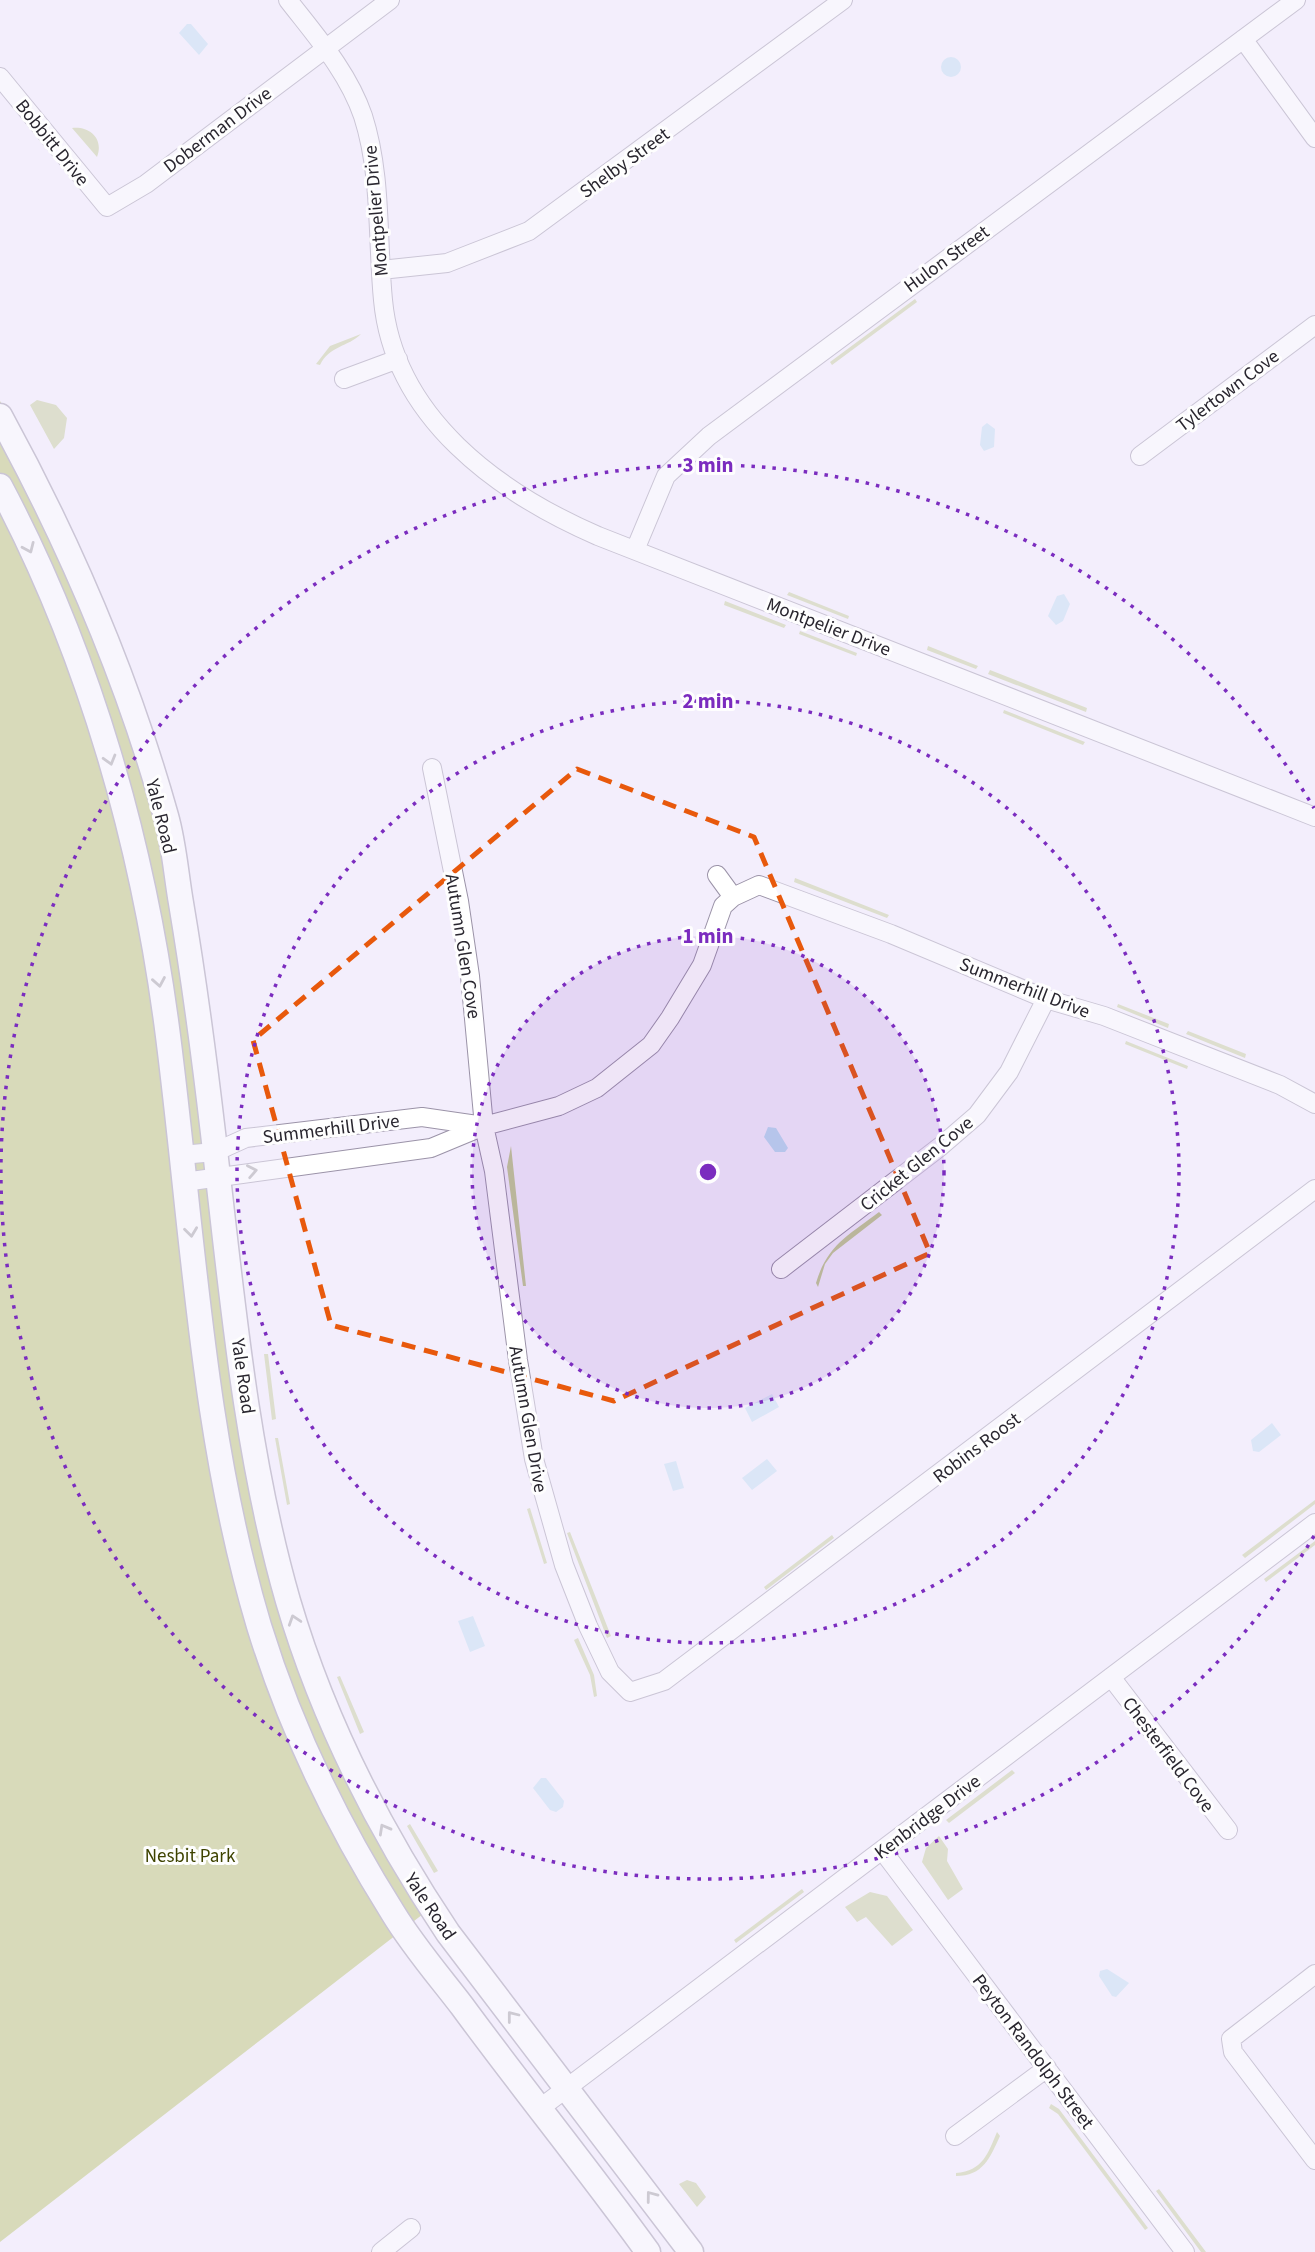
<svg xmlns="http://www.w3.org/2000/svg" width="1315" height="2252" viewBox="0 0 1315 2252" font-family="'Source Sans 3',sans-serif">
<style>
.green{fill:#c3ca97}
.forest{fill:#b8c26c}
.water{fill:#bfdbf2}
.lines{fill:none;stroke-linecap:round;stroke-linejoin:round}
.street-casing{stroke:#9b93a8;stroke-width:20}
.secondary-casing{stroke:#9b93a8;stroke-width:27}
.street{stroke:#fff;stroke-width:18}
.secondary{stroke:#fff;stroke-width:24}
.oneway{stroke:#9f9da1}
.marked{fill:none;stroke:#e8590c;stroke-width:5;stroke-dasharray:14 9;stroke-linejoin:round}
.ring{fill:none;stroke:#7b2cbf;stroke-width:3.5;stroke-dasharray:3.5 7}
.labels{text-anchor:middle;stroke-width:6;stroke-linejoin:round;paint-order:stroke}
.street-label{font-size:19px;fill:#29262f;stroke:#fefefe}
.park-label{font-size:19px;fill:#3e4300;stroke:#fefefe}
.centre{fill:#7b2cbf;stroke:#fefefe;stroke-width:3.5}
.ring-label{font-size:21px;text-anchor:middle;font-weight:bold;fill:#7b2cbf;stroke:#fefefe;stroke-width:6;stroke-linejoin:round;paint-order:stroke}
</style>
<rect width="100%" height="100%" fill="#f3eefc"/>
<!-- green -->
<path class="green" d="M72 128C90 126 104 139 97 157Z
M915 299 917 302 832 365 830 362Z
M361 334C348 347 329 346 320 365L316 364 330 346Z
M37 400 56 405 67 418 64 438 54 449 30 405Z
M789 592 849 616 848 619 787 595Z
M725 601 786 625 784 628 724 605Z
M800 631 857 653 856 656 799 634Z
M928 646 978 666 976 669 927 650Z
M990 670 1087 708 1086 712 988 674Z
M1004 710 1085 742 1083 745 1003 713Z
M795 878 889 915 887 918 794 882Z
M1118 1004 1169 1024 1168 1028 1117 1007Z
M1188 1031 1246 1054 1245 1058 1186 1034Z
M1126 1041 1188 1066 1187 1069 1125 1044Z
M511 1146 526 1286H523L507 1167Z
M879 1212 882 1215 833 1253 825 1264 818 1287 816 1283C827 1245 849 1235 879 1212Z
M264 1354H268L276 1419 272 1420Z
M275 1438H278L290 1504 287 1505Z
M1315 1500V1504L1245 1558 1242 1555Z
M530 1508 547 1563 544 1564 527 1509Z
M570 1532 611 1636 607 1638 567 1533Z
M832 1535 834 1538 766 1590 764 1587Z
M1315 1541V1545L1266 1582 1264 1579Z
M578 1638 594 1675 597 1696 594 1697 590 1675 574 1640Z
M340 1676 364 1732 360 1734 337 1677Z
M1012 1770 1015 1773 949 1823 946 1820Z
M410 1824 438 1871 434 1873 407 1826Z
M939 1836 948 1849 947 1861 963 1889 948 1900 922 1862 926 1848Z
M802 1889 804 1892 736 1943 734 1940Z
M870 1892 887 1896 913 1930 892 1946 866 1917 857 1922 845 1907Z
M1051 2104 1059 2109 1148 2228 1145 2230 1058 2114 1049 2108Z
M997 2132 1000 2136C990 2158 983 2176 956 2176V2173C983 2171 988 2153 997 2132Z
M687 2180 696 2183 706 2197 697 2207 679 2184Z
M1159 2189 1206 2252H1201L1156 2191Z"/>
<!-- forest -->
<path class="forest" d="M0 401 17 430 165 805 269 1506 326 1692 436 1904 0 2242Z"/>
<!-- water -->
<path class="water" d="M187 24H191L208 44 199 55 179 33Z
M941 67a10 10 0 1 1 20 0a10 10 0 1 1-20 0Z
M987 423 995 429 994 447 984 451 980 445 982 427Z
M1064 594 1070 604 1063 621 1056 625 1048 616 1057 596Z
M768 1127 776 1128 788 1148 785 1152H775L764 1137Z
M772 1394 779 1407 752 1422 745 1408Z
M1272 1423 1281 1435 1259 1452 1253 1451 1251 1440Z
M767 1459 777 1471 752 1490 742 1478Z
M676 1461 684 1488 673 1491 664 1464Z
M473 1616 485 1646 470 1652 458 1621Z
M541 1778H546L564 1801 563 1807 556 1812 550 1810 533 1788Z
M1107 1969 1129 1983 1116 1997 1112 1996 1099 1976 1100 1971Z"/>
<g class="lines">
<defs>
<path id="street" d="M288 0C316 36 348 72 363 116 382 175 377 239 383 300 394 418 499 493 598 536L1315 817
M1243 39 1315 138
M0 77 107 207 146 184 390 0
M381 270 447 263 529 231 843 0
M344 379 398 359
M1140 456 1315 325
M635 550 666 476 709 436 1296 0
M432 768 459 901 470 976 484 1126 494 1171 518 1360 534 1459 564 1565 588 1626 610 1672 630 1692 664 1681 1315 1189
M717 875 733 897
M181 1155 215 1152 246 1138 422 1117 484 1126
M184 1182 431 1148 484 1126 559 1106 597 1088 651 1045 670 1018 702 965 723 906 733 897 759 885 891 934 1046 999 1104 1016 1280 1085 1315 1104
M781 1269 941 1146 977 1115 1009 1072 1046 999
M1111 1677 1228 1830
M882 1850 1185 2252
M1315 1974 1231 2039 1233 2052 1315 2160
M539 2109 1315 1523
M955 2136 1047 2068
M381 2252 411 2228"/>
<path id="secondary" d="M0 416C69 542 127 677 166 816 174 844 176 874 181 903 194 980 204 1056 213 1133 231 1287 245 1452 288 1601 323 1720 379 1830 448 1933L691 2252
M0 486C90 655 144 847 168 1036 193 1232 202 1436 259 1626 290 1727 337 1824 393 1913 413 1946 439 1976 462 2006 523 2089 588 2169 648 2252"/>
</defs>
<!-- street casing -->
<use href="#street" class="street-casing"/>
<!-- secondary casing -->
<use href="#secondary" class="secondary-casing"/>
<!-- street -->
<use href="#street" class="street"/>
<!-- secondary -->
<use href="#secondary" class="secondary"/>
</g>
<!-- one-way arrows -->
<defs><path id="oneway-chevron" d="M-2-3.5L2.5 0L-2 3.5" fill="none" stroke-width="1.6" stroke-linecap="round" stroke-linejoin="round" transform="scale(1.75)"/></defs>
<g class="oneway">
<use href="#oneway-chevron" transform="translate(29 548) rotate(66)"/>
<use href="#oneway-chevron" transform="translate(110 760) rotate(74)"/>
<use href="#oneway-chevron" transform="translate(159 982) rotate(80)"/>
<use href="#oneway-chevron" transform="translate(252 1171) rotate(-11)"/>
<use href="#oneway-chevron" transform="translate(191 1232) rotate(83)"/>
<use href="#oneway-chevron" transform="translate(294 1620) rotate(-108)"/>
<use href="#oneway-chevron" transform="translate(384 1829) rotate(-119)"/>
<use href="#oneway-chevron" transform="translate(512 2016) rotate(-128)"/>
<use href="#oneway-chevron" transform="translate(651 2196) rotate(-127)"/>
</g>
<!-- marked area -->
<path d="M0 0H1315V2252H0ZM577 769 754 837 930 1253 614 1401 331 1325 253 1040Z" fill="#f3eefc" fill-opacity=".55" fill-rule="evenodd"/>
<path class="marked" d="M577 769 754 837 930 1253 614 1401 331 1325 253 1040Z"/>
<!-- distance rings -->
<circle cx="708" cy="1172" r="236" fill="#7b2cbf" fill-opacity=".12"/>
<g class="ring">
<circle cx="708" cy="1172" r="236"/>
<circle cx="708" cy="1172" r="471"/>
<path d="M1314 1536A707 707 0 1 1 1314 808"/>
</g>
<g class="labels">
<!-- street labels -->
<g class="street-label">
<text transform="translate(217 129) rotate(-37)" y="7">Doberman Drive</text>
<text transform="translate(53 142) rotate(51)" y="7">Bobbitt Drive</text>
<text transform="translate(624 162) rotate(-36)" y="7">Shelby Street</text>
<text transform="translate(375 211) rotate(-95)" y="7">Montpelier Drive</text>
<text transform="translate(946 258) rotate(-36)" y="7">Hulon Street</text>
<text transform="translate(1227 390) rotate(-37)" y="7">Tylertown Cove</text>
<text transform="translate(829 626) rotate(21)" y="7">Montpelier Drive</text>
<text transform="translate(162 816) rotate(76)" y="7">Yale Road</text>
<text transform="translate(464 946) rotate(81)" y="7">Autumn Glen Cove</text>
<text transform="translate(1025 987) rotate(21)" y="7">Summerhill Drive</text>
<text transform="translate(331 1128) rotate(-7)" y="7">Summerhill Drive</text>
<text transform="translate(916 1163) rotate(-39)" y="7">Cricket Glen Cove</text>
<text transform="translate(244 1376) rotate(82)" y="7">Yale Road</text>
<text transform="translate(529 1419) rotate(80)" y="7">Autumn Glen Drive</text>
<text transform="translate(976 1447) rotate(-37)" y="7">Robins Roost</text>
<text transform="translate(1169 1754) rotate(53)" y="7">Chesterfield Cove</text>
<text transform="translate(927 1816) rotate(-37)" y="7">Kenbridge Drive</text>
<text transform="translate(431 1906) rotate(56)" y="7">Yale Road</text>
<text transform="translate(1034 2051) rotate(53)" y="7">Peyton Randolph Street</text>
</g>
<!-- park labels -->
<g class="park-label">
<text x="190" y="1862">Nesbit Park</text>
</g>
</g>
<circle cx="708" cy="1172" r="10" class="centre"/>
<g class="ring-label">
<text x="708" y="472">3 min</text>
<text x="708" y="708">2 min</text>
<text x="708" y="943">1 min</text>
</g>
</svg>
